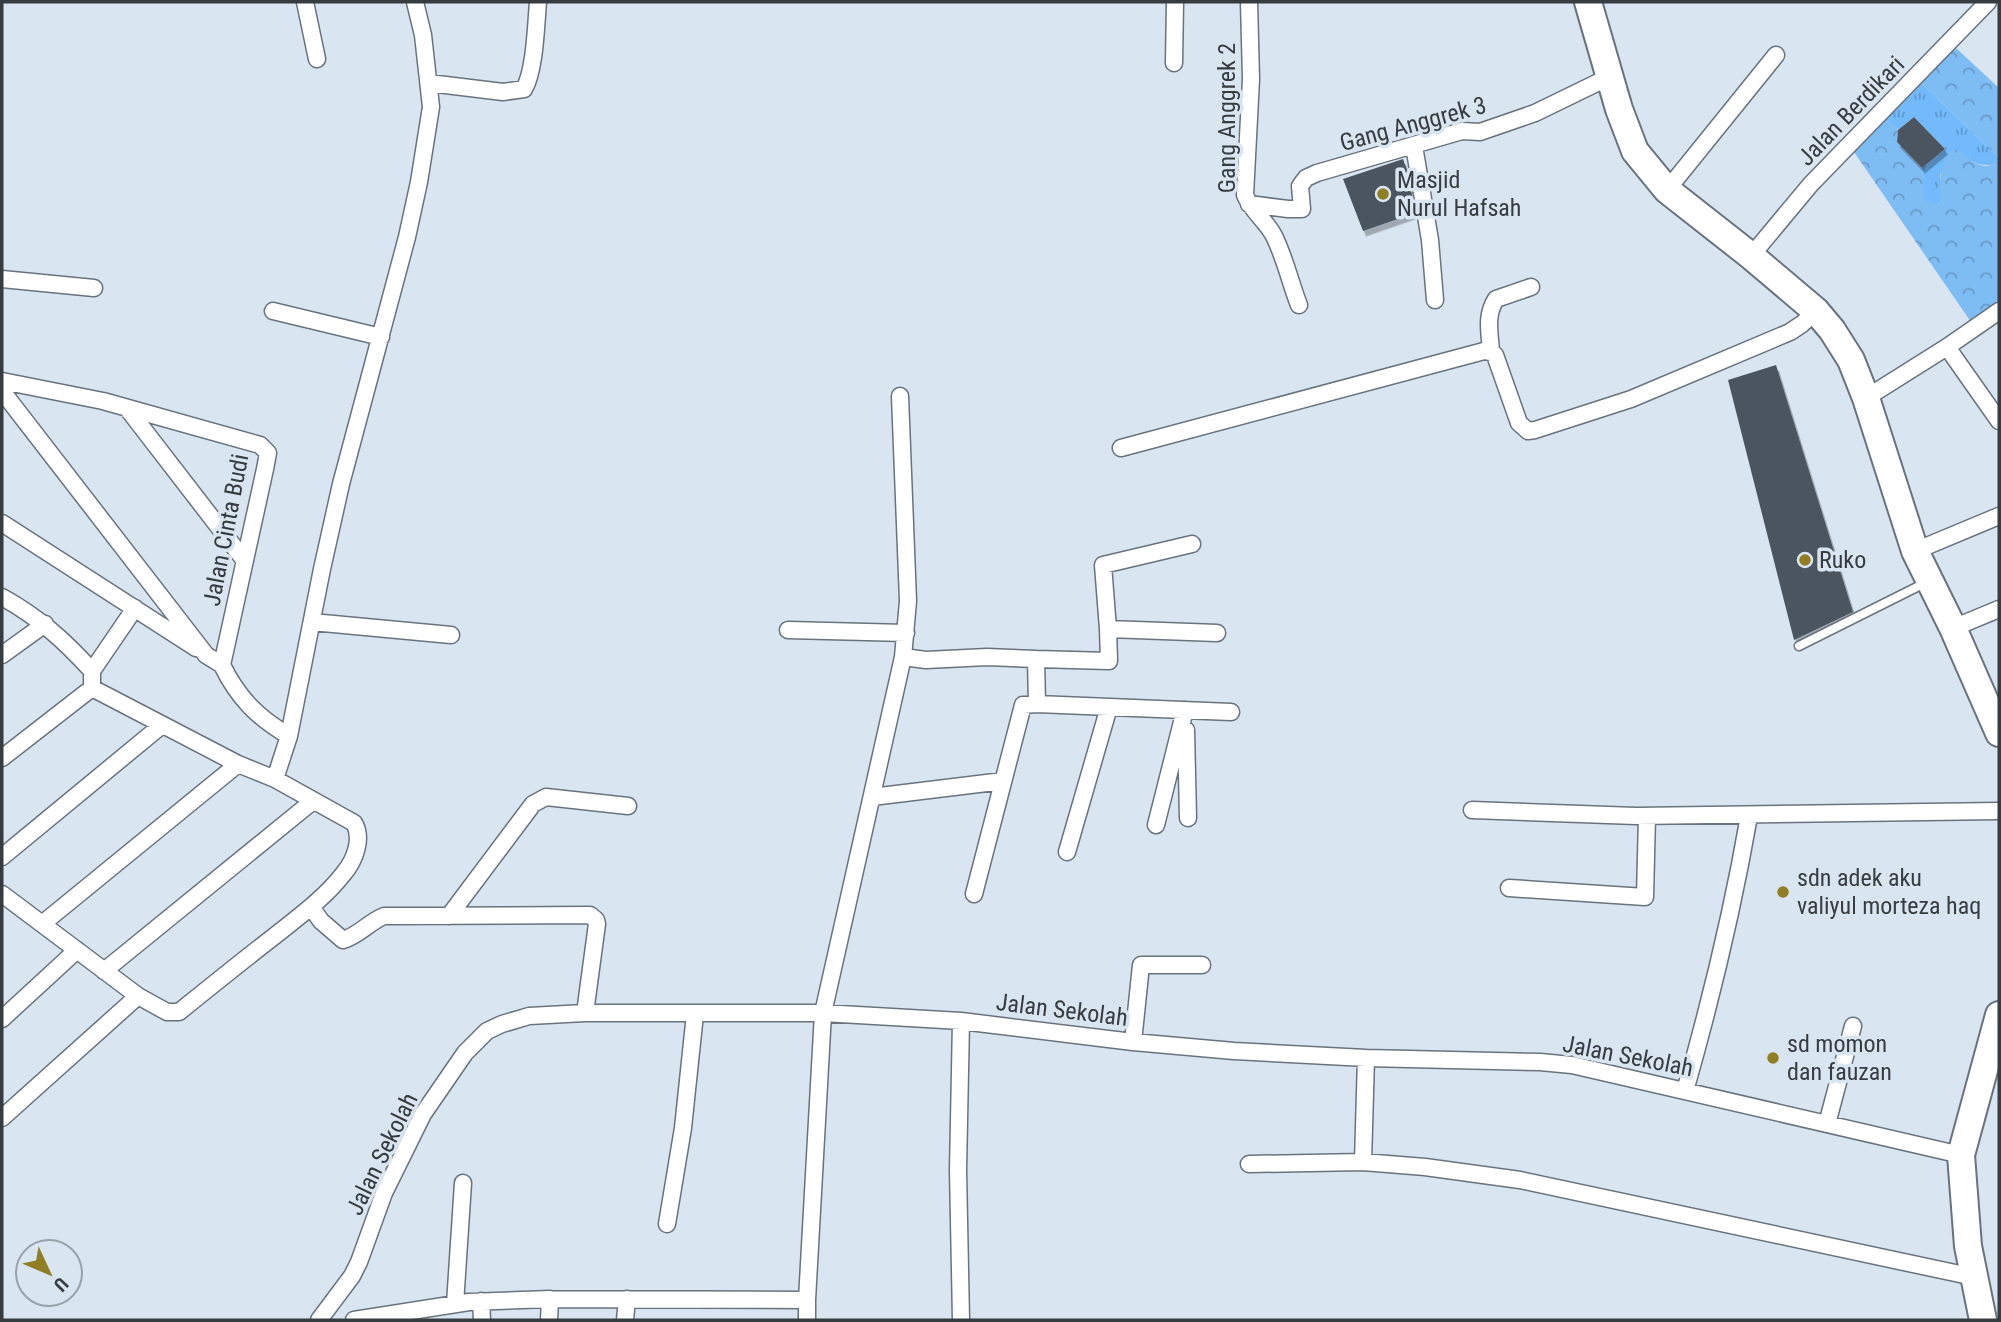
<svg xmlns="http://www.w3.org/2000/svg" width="2001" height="1322" viewBox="0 0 2001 1322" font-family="'Roboto Condensed',sans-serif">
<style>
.grass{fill:url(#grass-tufts)}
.forest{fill:url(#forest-crowns)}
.building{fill:#4b555f;filter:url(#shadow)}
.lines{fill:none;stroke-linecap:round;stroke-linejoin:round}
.lane-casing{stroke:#68737d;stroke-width:11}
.street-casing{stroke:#68737d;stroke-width:19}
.primary-casing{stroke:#68737d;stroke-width:30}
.lane{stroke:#fff;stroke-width:8}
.street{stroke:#fff;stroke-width:16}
.primary{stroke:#fff;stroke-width:26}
.poi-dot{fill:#907e25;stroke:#d9e5f1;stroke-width:2.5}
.labels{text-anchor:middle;stroke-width:7;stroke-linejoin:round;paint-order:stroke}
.street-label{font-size:24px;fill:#373c40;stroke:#d9e5f1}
.poi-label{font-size:24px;fill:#373c40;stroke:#d9e5f1;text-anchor:start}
</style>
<defs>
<pattern id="grass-tufts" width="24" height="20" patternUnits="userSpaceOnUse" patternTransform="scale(1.75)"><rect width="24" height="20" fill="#72bafc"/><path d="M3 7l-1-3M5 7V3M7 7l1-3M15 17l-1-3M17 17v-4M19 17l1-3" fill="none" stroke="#5e98cd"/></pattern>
<pattern id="forest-crowns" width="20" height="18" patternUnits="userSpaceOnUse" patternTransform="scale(1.75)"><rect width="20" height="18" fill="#7ebcf4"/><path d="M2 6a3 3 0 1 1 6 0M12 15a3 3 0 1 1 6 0" fill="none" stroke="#689ac7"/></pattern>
<filter id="shadow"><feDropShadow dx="3" dy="5.5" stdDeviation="0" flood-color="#0004"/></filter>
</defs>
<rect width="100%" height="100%" fill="#d9e5f1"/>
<!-- grass -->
<path class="grass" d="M1920 82 1999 158 1996 164C1986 166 1978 165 1970 160L1940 174V202L1937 205 1924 201 1922 168 1945 149 1914 117 1898 130 1884 118Z"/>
<!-- forest -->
<path class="forest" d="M1956 48 1999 88V158L1920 82Z
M1884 118 1898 130 1897 142 1922 168 1925 200 1937 205 1940 202C1939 190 1939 153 1954 150 1966 149 1979 178 1999 160V302L1971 322 1854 152Z"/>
<!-- building -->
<path class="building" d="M1914 117 1945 149 1922 168 1897 142 1898 130Z
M1403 159 1408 173 1415 213 1363 231 1343 179Z
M1776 365 1853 612 1794 640 1728 380Z"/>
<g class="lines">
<defs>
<path id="lane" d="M1799 646 1927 582"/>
<path id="street" d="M305 2 317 59
M1249 2 1251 79 1245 195C1252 212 1266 220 1274 236 1285 258 1290 282 1299 305
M1174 63 1175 2
M429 83 503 92 524 89C535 71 536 24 538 2
M1414 146 1430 240 1435 300
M1667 190 1776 55
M1249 204 1288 209H1302L1300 186 1306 178 1317 173 1462 131 1480 132 1535 113 1609 77
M1751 256 1811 184 1988 2
M2 279 94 288
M273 311 381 337
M1947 347 1999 421
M1491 352C1490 333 1485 316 1496 299L1531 287
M2 381 103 401 260 445 268 453 265 469 222 665C238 698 258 718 289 736
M2 391 206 655 222 665
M1866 398 1947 347 1999 311
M127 408 245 561
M1121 448 1484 351 1491 352 1495 355 1519 423 1528 431 1535 430 1631 399 1790 332 1802 324 1816 311
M2 523 196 648
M1915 551 1999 516
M2 597C38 617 64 640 92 671
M135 608 92 671V688L238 764 275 779
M312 622 451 635
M1953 628 1999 609
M1108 629 1217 633
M788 630 906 633
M2 655 45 624
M903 657 926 660 987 657 1036 659 1037 704 1231 712
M1036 659 1109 661 1108 629 1103 565 1192 544
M1186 730 1188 818
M2 758 92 688
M872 797 1003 781
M1472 810 1636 816 1999 811
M1156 825 1185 710
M1067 852 1109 707
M2 857 162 725
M1509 888 1645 897 1647 816
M2 894 138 996 167 1012H179C210 987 241 962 272 938 297 918 325 898 344 873 355 860 363 838 354 823L275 779 289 736 322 569 341 484 407 237 419 182 431 107 423 35 415 2
M974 894 1023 705 1037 704
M311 907 321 921 343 940C358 936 369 922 384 916L590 915 596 920 597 924 585 1013
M449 916 533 804 546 797 628 806
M42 924 238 764
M104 971 313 801
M2 1019 77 950
M1133 1042 1141 965H1202
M1685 1091C1711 1000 1733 908 1749 816
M2 1118 138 996
M1827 1124 1853 1026
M1363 1162 1425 1167 1520 1180 1974 1277
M1249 1164 1363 1162 1366 1058
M667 1224 683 1128 695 1014
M481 1301 482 1320
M455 1304 463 1183
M319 1320 352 1276 359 1262 384 1193 423 1114 465 1053 487 1031 502 1024 529 1016 585 1013H823L961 1021 1133 1042 1234 1051 1366 1058 1540 1062 1572 1065 1961 1155
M354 1320 469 1302 550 1299 807 1300
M549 1320 550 1299
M625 1320 627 1299
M807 1320V1300L823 1013 903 657 908 601 900 396
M961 1320 958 1170 961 1021"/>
<path id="primary" d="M1588 2 1619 109 1635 151 1667 190 1751 256 1816 311 1832 330 1851 360 1866 398 1915 551 1953 628 1999 733
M1983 1320 1968 1246 1961 1155 1999 1015"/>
</defs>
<!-- lane casing -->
<use href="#lane" class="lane-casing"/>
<!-- street casing -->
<use href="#street" class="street-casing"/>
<!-- primary casing -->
<use href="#primary" class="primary-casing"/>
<!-- lane -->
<use href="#lane" class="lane"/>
<!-- street -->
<use href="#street" class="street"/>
<!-- primary -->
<use href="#primary" class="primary"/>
</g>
<!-- markers -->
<g class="poi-dot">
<circle cx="1383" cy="194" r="7"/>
<circle cx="1805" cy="560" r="7"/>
<circle cx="1783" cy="892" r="7"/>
<circle cx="1773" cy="1058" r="7"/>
</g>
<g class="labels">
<!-- street labels -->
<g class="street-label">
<text transform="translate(1851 111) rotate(-46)" y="8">Jalan Berdikari</text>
<text transform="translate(1227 118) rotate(-90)" y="8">Gang Anggrek 2</text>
<text transform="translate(1413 124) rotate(-15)" y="8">Gang Anggrek 3</text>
<text transform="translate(226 530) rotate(-79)" y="8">Jalan Cinta Budi</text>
<text transform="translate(1062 1010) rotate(7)" y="8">Jalan Sekolah</text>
<text transform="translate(1628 1056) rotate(11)" y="8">Jalan Sekolah</text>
<text transform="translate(382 1154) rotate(-64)" y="8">Jalan Sekolah</text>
</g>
<!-- poi labels -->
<g class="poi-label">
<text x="1397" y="188">Masjid<tspan x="1397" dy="28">Nurul Hafsah</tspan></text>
<text x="1819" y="568">Ruko</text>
<text x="1797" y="886">sdn adek aku<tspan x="1797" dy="28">valiyul morteza haq</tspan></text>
<text x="1787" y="1052">sd momon<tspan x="1787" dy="28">dan fauzan</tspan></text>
</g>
</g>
<!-- border -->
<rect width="2001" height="1322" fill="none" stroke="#373c40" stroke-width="7"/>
<!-- north arrow -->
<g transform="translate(49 1273) rotate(134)"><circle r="33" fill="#d9e5f1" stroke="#98a1aa" stroke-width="2"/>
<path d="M0-5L12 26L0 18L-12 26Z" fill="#907e25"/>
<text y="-10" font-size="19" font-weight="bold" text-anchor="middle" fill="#373c40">U</text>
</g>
</svg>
